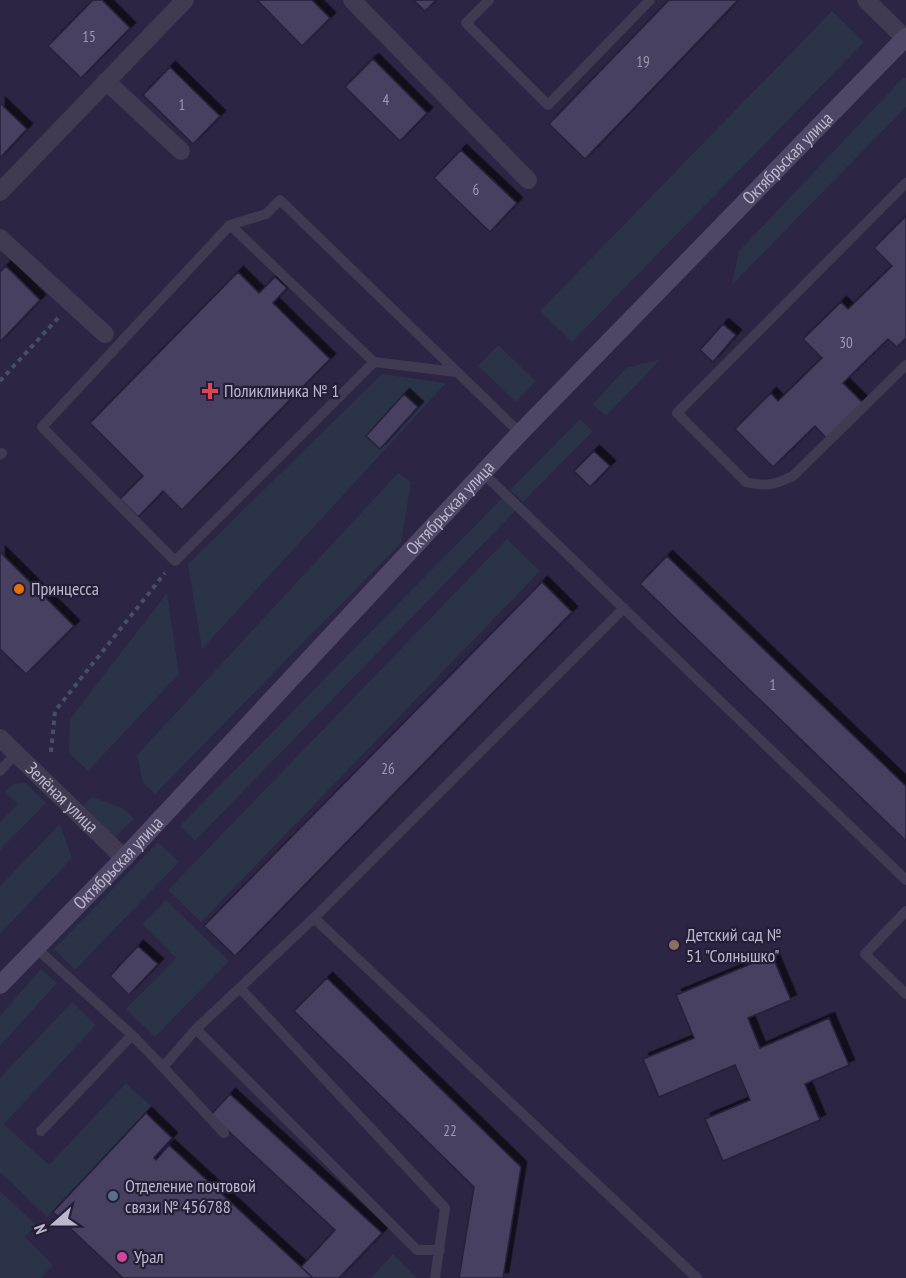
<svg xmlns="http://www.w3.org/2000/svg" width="906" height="1278" viewBox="0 0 906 1278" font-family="'PT Sans Narrow',sans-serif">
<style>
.green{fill:#2a3348}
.building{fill:#473f61;stroke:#27203b;stroke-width:1.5;filter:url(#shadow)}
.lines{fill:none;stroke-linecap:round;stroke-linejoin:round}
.path{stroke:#484f63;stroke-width:4;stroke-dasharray:4.5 4.5;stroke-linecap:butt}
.lane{stroke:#403a53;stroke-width:10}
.street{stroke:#403a53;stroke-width:18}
.secondary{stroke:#504767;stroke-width:18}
.health-dot{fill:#e0444e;stroke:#251e39;stroke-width:2}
.food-dot{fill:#e8710a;stroke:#251e39;stroke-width:2}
.education-dot{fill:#8d6e63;stroke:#251e39;stroke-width:2}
.service-dot{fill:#5c6f8a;stroke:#251e39;stroke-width:2}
.hotel-dot{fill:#d1479c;stroke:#251e39;stroke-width:2}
.labels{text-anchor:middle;stroke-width:4.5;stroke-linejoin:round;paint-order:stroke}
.number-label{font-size:15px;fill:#a099b2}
.street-label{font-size:18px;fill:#bdb7cd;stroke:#251e39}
.poi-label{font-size:18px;fill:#bdb7cd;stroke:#251e39;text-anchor:start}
</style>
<defs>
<filter id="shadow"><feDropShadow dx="5.5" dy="-5.5" stdDeviation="0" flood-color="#0009"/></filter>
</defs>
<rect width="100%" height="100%" fill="#2c2544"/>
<!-- green -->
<path class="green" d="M832 11 864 42 572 342 540 311Z
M904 77 906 78V107L732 285 739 251Z
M498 345 536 381 516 402 478 366Z
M661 359 606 416 593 404 626 368Z
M382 374 446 383 202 649 188 564Z
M580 419 593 431 523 502 510 490Z
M398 473 411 482 401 543 155 794 143 783 137 755Z
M504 496 516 510 195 841 180 826Z
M507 539 540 571 201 922 168 890Z
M167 593 179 674 88 771 69 753 70 719Z
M26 783 46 803 0 850V822L18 804 5 792 13 784Z
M92 797 125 809 134 819 115 837 83 806Z
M60 824 72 858 0 934V886Z
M158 842 179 862 75 970 54 949Z
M166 900 229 961 155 1037 126 1009 176 958 142 924Z
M41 969 57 983 0 1046V1016Z
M72 1002 96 1025 4 1124 49 1165 126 1083 151 1106 47 1217 0 1172V1078Z
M0 1191 36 1225 25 1237 53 1265 41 1278H0Z
M393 1254 417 1278H371Z"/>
<!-- building -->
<path class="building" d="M93 0H102L130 28 81 78 48 46Z
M257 0H312L330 18 302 46Z
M413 0H436L425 11Z
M669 0H738L585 159 549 124Z
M373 59 427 113 400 141 345 87Z
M170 67 220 116 193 144 143 95Z
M0 103 27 129 0 158Z
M461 150 517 203 490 232 434 178Z
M906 216V338L897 347 888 339 843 383 863 403 827 439 815 426 773 467 735 429 771 393 778 401 822 358 803 339 841 302 848 309 892 266 874 248Z
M6 266 40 300 0 342V272Z
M238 272 259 293 275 277 287 288 273 303 330 359 182 510 163 491 138 517 120 499 143 476 90 423Z
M723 324 736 335 713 362 700 350Z
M404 394 418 407 380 449 366 436Z
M594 451 610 466 590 487 574 471Z
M0 552 74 626 26 674 0 649Z
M667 556 906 786V841L640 584Z
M542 582 572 612 235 956 204 926Z
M138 946 158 964 129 995 110 976Z
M772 955 791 1000 748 1018 760 1048 829 1018 849 1065 805 1084 820 1120 723 1161 705 1119 750 1100 735 1065 659 1097 643 1059 694 1038 676 995Z
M327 978 521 1167 503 1278H459L474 1187 294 1011Z
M230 1094 382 1233 339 1278H313L301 1267 335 1230 211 1115Z
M146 1113 172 1138 154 1158 156 1160 169 1145 313 1278H123L53 1212Z"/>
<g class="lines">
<!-- path -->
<path class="path" d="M0 381 59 317
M51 752 55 711 165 573"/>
<!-- lane -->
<path class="lane" d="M489 0 466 23 548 105 650 0
M906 183 677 413 746 482C766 487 774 485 793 476L906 365
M230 225 374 362 175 561 42 427 230 225 266 214 280 200 520 433
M374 362 456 372
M0 455 2 453
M483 473 906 880
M0 771 16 753
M906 911 865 954 906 994
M314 918 697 1278
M36 948 132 1035 163 1067 196 1029 314 918 624 608
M240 988 445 1208 435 1278
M196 1029 417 1250H440
M163 1067 224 1133
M41 1131 132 1035"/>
<!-- street -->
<g class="street">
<path d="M352 0 528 180"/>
<path d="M866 0 906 39"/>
<path d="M106 81 181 151"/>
<path d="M0 192 185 0"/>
<path d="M0 238 105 334"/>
<path id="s1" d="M0 738 124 858"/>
</g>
<!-- secondary -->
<path class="secondary" id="s2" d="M0 985 124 858 520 433 906 37"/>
</g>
<!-- markers -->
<path class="health-dot" d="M207 382h6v6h6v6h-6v6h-6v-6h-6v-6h6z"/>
<circle class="food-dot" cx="19" cy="589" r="6"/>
<circle class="education-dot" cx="674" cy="945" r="6"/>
<circle class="service-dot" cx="113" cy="1196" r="6"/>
<circle class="hotel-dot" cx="122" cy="1257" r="6"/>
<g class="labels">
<!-- number labels -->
<g class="number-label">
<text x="89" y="42">15</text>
<text x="643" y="67">19</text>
<text x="386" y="105">4</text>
<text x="182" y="110">1</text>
<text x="476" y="195">6</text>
<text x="846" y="348">30</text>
<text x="773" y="690">1</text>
<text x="388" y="774">26</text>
<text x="450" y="1136">22</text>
</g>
<!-- street labels -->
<g class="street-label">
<text dy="6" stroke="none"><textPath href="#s2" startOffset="1142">Октябрьская улица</textPath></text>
<text dy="6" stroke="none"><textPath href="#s2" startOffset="656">Октябрьская улица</textPath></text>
<text dy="6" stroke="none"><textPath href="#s1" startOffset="86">Зелёная улица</textPath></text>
<text dy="6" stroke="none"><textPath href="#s2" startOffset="170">Октябрьская улица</textPath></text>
</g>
<!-- poi labels -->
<g class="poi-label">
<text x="224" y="397">Поликлиника № 1</text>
<text x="31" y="595">Принцесса</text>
<text x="686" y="941">Детский сад №<tspan x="686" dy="21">51 "Солнышко"</tspan></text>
<text x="125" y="1192">Отделение почтовой<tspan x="125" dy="21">связи № 456788</tspan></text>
<text x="134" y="1263">Урал</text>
</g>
</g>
<!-- north arrow -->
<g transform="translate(54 1224) rotate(249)" stroke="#251e39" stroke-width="4.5" paint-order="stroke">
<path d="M0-4.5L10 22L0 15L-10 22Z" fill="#bdb7cd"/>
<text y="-9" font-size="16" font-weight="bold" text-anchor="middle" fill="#bdb7cd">N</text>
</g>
</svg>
